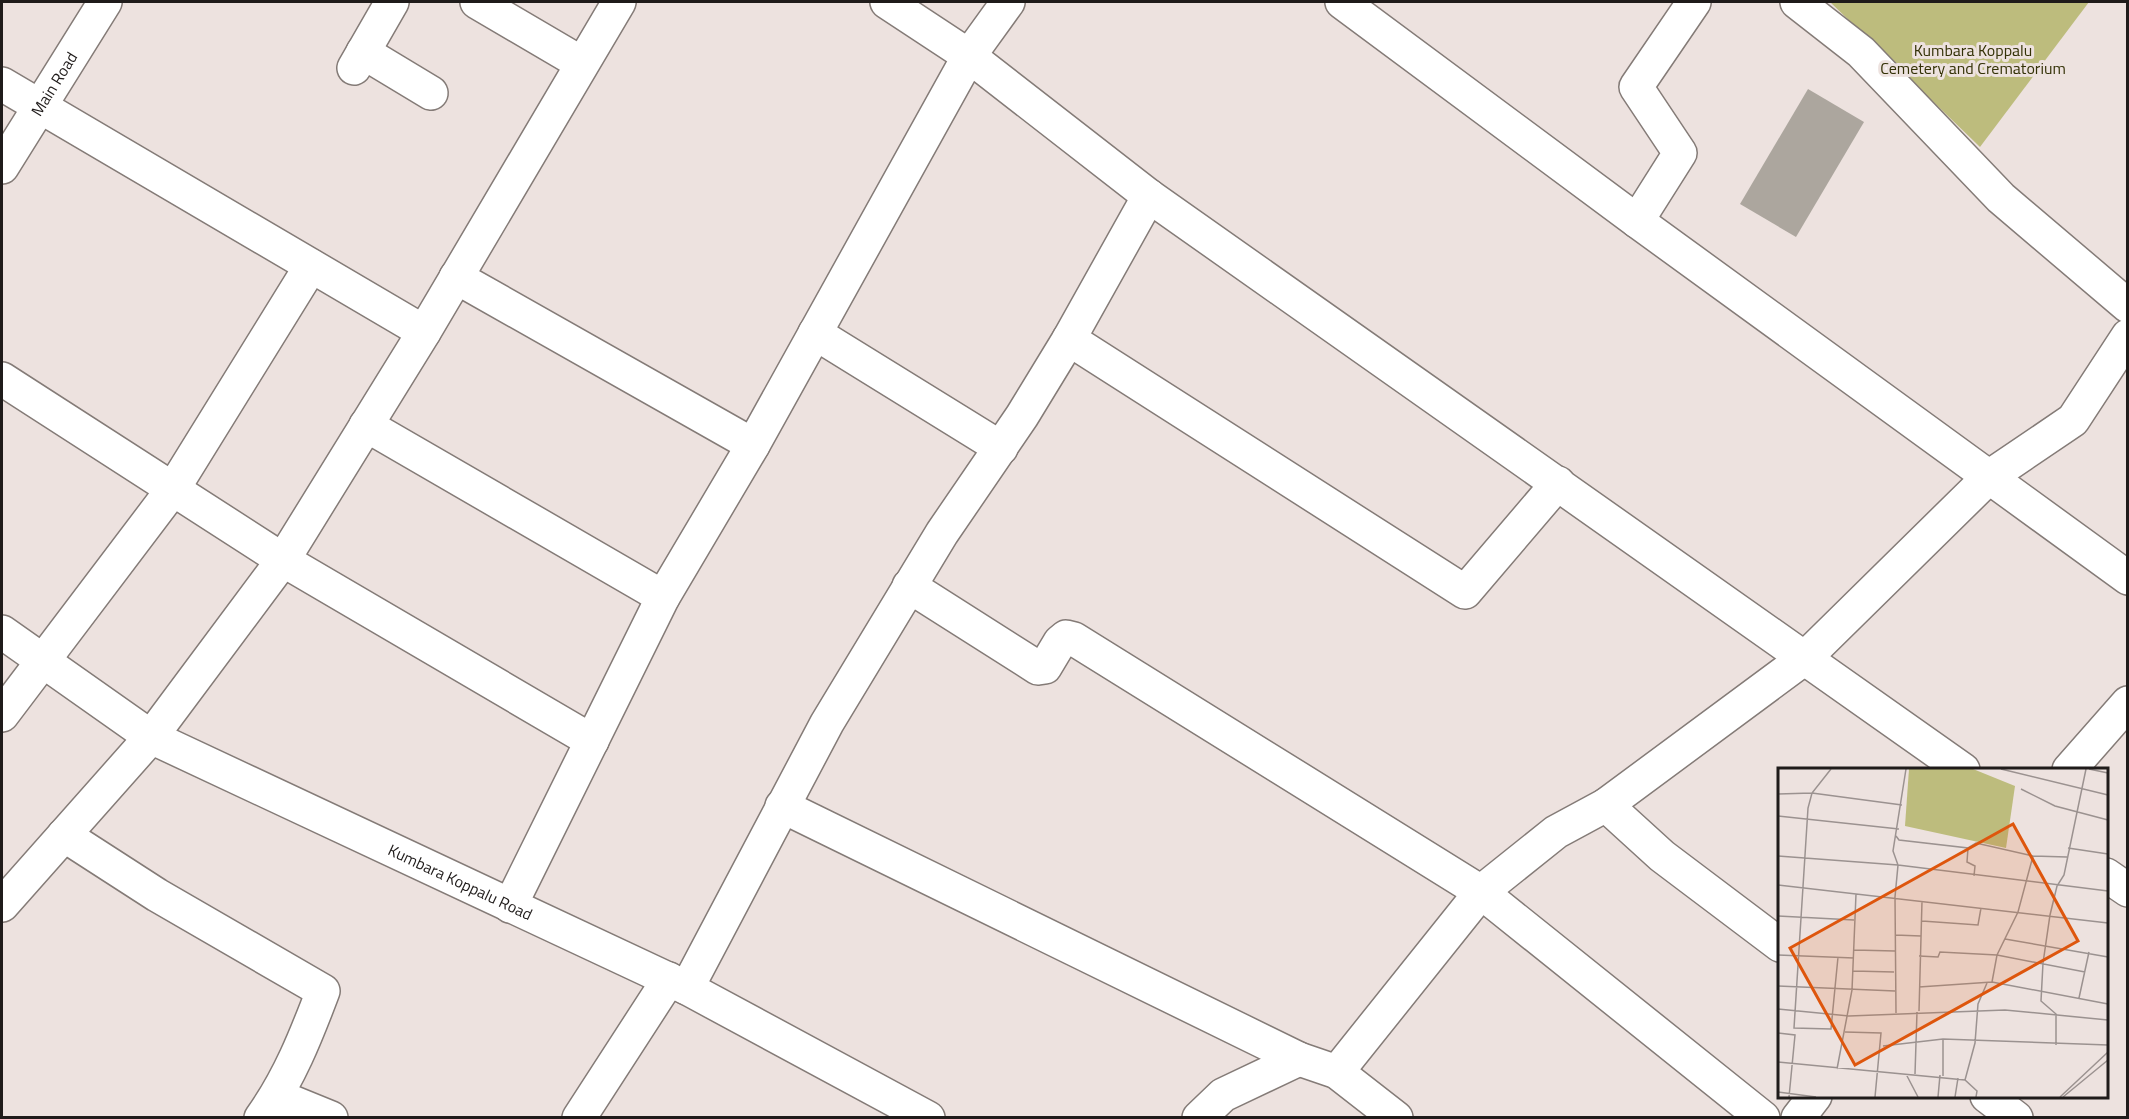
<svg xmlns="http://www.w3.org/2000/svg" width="2129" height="1119" viewBox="0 0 2129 1119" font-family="'Titillium Web',sans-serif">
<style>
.green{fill:#bdbc7d}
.building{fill:#aca69e}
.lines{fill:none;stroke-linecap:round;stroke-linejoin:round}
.minor-casing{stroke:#847b77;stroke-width:36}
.tertiary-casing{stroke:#847b77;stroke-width:36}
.minor{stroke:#fff;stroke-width:33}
.tertiary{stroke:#fff;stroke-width:33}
.labels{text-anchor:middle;stroke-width:6;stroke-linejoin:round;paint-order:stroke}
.park-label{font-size:16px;fill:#333106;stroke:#ede2df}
.street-label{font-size:16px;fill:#1f1b1a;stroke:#ede2df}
.inset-road{fill:none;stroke:#9b9290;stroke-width:1.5}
.view{fill:#de560d;fill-opacity:0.15;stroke:#de560d;stroke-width:3}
.inset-edge{fill:none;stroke:#1f1b1a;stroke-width:3}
</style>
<rect width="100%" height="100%" fill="#ede2df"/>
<!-- green -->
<path class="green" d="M1830 2H2089L1980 147Z"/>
<!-- building -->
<path class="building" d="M1808 89 1864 122 1796 237 1740 204Z"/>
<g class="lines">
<defs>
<g id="minor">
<path d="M477 2 581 63"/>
<path d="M887 2 969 56 1149 196 1963 770"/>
<path d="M1342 2 1637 221 2128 578"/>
<path d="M1797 2 1861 52 2001 198 2128 306"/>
<path d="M363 52 431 93"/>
<path d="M354 68 392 2"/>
<path d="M2 84 424 332"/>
<path id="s1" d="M2 167 105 2"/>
<path d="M1637 221 1680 153 1636 87 1694 2"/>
<path d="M456 277 753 445"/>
<path d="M815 333 1001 448"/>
<path d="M1069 339 1465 592 1558 483"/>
<path d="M2 379 283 560 592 741"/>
<path d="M366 425 663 597"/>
<path d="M909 586 1038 668 1045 667 1060 642 1066 637 1074 639 1481 892 1763 1118"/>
<path d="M2 715 173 489 311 266"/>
<path d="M2069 770 2128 703"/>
<path d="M1606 805 1662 856 1780 945"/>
<path d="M782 806 1299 1059 1337 1072 1396 1118"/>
<path d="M64 835 157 895 323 991C306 1036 289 1079 261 1118"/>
<path d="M2106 875 2128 890"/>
<path d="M2 905 151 737 283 560 424 332 619 2"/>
<path d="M510 906 663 597 753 445 969 56 1008 2"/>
<path d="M687 988 827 723 942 533 1022 416 1069 339 1149 196"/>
<path d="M1337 1072 1481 892 1556 832 1606 805 1806 657 1989 477 2073 420 2128 336"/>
<path d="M277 1096 331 1118"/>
<path d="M1987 1096 2016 1118"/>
<path d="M579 1118 669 979"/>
<path d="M1199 1118 1223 1095 1299 1059"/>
<path d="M1798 1118 1815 1096"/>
</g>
<g id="tertiary">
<path id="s2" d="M2 632 151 737 687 988 928 1118"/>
</g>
</defs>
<!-- minor casing -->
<use href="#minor" class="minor-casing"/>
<!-- tertiary casing -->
<use href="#tertiary" class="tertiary-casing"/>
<!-- minor -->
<use href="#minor" class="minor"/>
<!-- tertiary -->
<use href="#tertiary" class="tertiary"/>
</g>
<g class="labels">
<!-- park labels -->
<g class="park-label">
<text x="1973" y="56">Kumbara Koppalu<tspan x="1973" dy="18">Cemetery and Crematorium</tspan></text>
</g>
<!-- street labels -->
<g class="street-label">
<text dy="6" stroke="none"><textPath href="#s1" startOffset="98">Main Road</textPath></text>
<text dy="6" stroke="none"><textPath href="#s2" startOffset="524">Kumbara Koppalu Road</textPath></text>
</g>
</g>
<!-- overview -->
<g transform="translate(1778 768)">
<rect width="330" height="330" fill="#ede2df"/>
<path d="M131 1H195L237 18 228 80 127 58Z" fill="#bdbc7d"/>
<path class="inset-road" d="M53 1 34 25 30 40 16 260 53 261 60 189M223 1 330 27M311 1 330 5M243 21 277 38 330 52M0 26 34 25 124 37M0 48 121 61M118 68 121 72 190 80 189 94 197 98 196 108M190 80 198 75 255 88 289 89M290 80 330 86M0 88 120 97 330 123M0 117 330 155M0 148 76 152M144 153 200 157 203 140M117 167 143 168M227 171 330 189M76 182 117 183M0 187 76 190M141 188 160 189 162 184 219 187 307 204M75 203 116 204M214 214 219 187 240 144 255 88M0 218 117 223M141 219 214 214 330 236M301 230 311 184M0 241 71 248 227 242 330 252M141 243 144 133M118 245 117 129 120 97 115 83 128 1M67 264 103 265 97 329M0 265 17 267 11 329M165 271V308M278 277V246L263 233 265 195 272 147 279 118 286 107 308 1M105 278 165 271 330 277M0 294 187 312 199 323 198 329M59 301 74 222 78 126M128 306 140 329M137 306 139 244M187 312 197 275 200 236 209 215M0 324 38 329M160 329 162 307M177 329 180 310M282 329 330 284M285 329 330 292"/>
<path class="view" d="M235 56 300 173 77 297 12 180Z"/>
<rect width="330" height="330" class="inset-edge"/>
</g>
<!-- border -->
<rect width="2129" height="1119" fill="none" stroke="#1f1b1a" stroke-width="6"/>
</svg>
